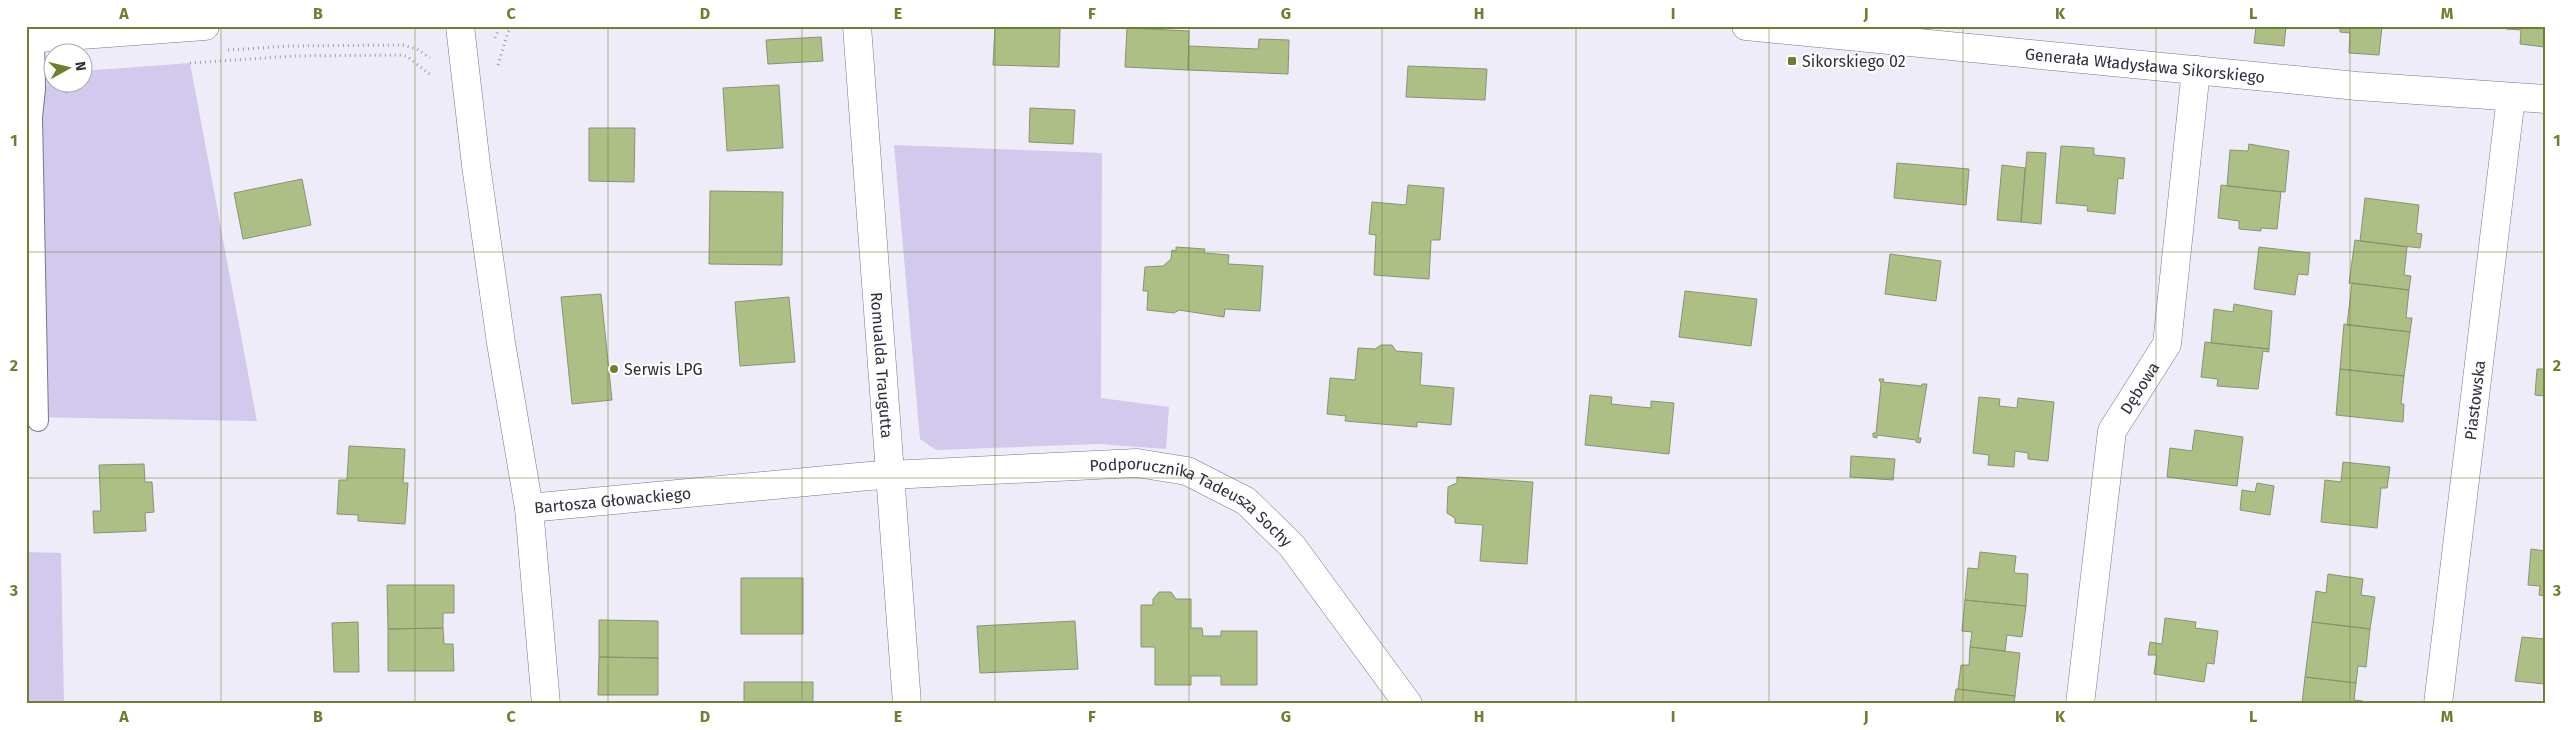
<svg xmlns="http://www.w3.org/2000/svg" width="2571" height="730" viewBox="0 0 2571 730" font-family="'Fira Sans',sans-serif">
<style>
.green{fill:#d2c9ed}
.building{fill:#aebf85;stroke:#899371}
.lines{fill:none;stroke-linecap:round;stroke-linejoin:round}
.service-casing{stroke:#7c7393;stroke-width:22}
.minor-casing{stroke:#7c7393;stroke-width:29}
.path{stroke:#9d9aa8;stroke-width:3;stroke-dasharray:1 4;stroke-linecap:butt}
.service{stroke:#fff;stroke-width:20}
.minor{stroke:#fff;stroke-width:28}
.grid{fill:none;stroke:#6d8030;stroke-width:1;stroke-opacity:0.55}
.poi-dot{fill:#6d8030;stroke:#fff;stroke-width:2}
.labels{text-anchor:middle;stroke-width:4;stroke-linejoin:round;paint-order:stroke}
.poi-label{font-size:16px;fill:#302d3a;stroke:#fff;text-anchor:start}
.street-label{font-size:16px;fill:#302d3a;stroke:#fff}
.neatline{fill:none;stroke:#6d8030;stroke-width:2}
.grid-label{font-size:16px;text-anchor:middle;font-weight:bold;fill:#6d8030}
</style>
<rect width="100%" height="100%" fill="#efecfa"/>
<!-- green -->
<path class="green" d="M190 63 257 421 26 417V75L52 73V82H82L83 71Z
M894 145 1102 153 1101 398 1169 407 1166 449 1098 444 936 450 920 439Z
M26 552 61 553 64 704H26Z"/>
<!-- building -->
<path class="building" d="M995 26 1060 27 1059 67 993 65Z
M2250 26H2286L2284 46 2254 43 2256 27Z
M2340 26H2382L2379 55 2349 53 2350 33 2340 32Z
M2506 26H2545V47L2520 44 2521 30 2506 29Z
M1127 28 1189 31 1188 70 1125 67Z
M821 37 823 61 768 64 766 40Z
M1259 39 1289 40 1288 74 1188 70 1189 46 1258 49Z
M1408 66 1487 69 1485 100 1406 97Z
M779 85 783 148 727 151 723 88Z
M1030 108 1075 110 1073 144 1029 142Z
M589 128H635L634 182 589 181Z
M2249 144 2289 151 2285 192 2227 186 2230 150 2248 151Z
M2061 146 2094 148V155L2125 158 2123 179 2118 178 2115 214 2087 211 2088 206 2056 203Z
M2027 152 2046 153 2041 224 2021 222Z
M1897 163 1969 169 1966 205 1894 198Z
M2002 165 2025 168 2021 222 1997 220Z
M302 179 311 225 243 239 234 193Z
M1408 185 1444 188 1440 240H1431L1429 279 1374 275 1376 235 1369 234 1372 202 1406 205Z
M2221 185 2281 192 2277 229 2261 228V231L2239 229V221L2218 218Z
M710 191 783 192 782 265 709 264Z
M2365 198 2419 205 2416 233 2422 234 2420 248 2360 241Z
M2355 240 2407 247 2404 275 2411 276 2409 290 2349 283Z
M1176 247 1205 249 1204 253 1229 255 1228 264 1263 266 1260 311 1225 309 1224 317 1179 310 1174 313 1147 310 1148 291H1143L1145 267 1163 266 1171 259 1172 250 1176 251Z
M2259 247 2310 253 2308 275 2298 274 2295 295 2254 289Z
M1890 254 1941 261 1936 301 1885 294Z
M2352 283 2409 290 2406 318H2412L2410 332 2347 325Z
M1685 291 1757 299 1751 346 1679 337Z
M601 294 612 400 572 404 561 297Z
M789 297 795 362 740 366 735 302Z
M2234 304 2272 311 2269 349 2211 343 2214 309 2233 312Z
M2344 324 2410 332 2404 376 2340 369Z
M2205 342 2269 349V352L2263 351 2258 389 2217 386 2218 379 2201 377Z
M1381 345H1392L1396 351 1422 353 1420 385 1454 388 1451 425 1417 422V427L1345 421 1346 416 1327 414 1330 378 1355 380 1358 348 1375 349Z
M2340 369 2404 376 2401 404H2404L2403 422 2336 415Z
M2537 369H2545V410V396L2535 395Z
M1879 379H1884L1883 382 1922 386V384H1927L1918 438H1921L1920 443 1916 442V440L1877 435V438L1873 437V433H1876L1881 384Z
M1590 395 1612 397 1611 404 1651 408V401L1674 403 1669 454 1585 445Z
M1979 397 2000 399 1999 406 2017 408 2018 398 2054 402 2048 461 2028 459V453L2015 451 2014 467 1988 465 1989 455 1973 453Z
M2195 430 2243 437 2237 486 2167 477 2170 448 2192 451Z
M349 446 405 449 403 483H408L405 524 358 521V515L337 514 339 480H347Z
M1851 456 1895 459 1893 480 1850 477Z
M2343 462 2390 467 2387 488H2381L2377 528 2321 522 2325 480 2341 482Z
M144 464 145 482H152L154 512 145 513 146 531 94 533 93 511H101L99 465Z
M1457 477 1533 482 1527 564 1480 561 1483 525 1455 523V518L1447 513 1448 487 1457 483Z
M2257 483 2274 486 2270 515 2240 510 2242 490 2255 492Z
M2531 549 2545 551V596L2539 595 2540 586 2528 585Z
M1980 552 2016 556 2014 573 2028 574 2026 606 1965 600 1968 568 1978 569Z
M2328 574 2363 579 2361 595 2375 597 2370 629 2312 622 2316 591 2326 593Z
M741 578H803V634H741Z
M387 585H454V613H443V628L388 629Z
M1159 592H1171L1176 599H1191V628H1202L1203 636H1221V631H1257V685H1221V676H1191V685H1155V647H1141V605H1153V599Z
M1965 600 2026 606 2022 637 2007 635 2005 651 1970 647 1972 632 1962 631Z
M2165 618 2196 622 2195 628 2218 631 2214 664 2207 663 2204 682 2154 674 2157 655H2148L2150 642 2162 644Z
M599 620 658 621V658L599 657Z
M1075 621 1078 669 980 673 977 626Z
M358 622 359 672H334L332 623Z
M2312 622 2370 629 2366 667 2358 666 2356 683 2305 677Z
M443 628 444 644H453L454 671H388V629Z
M2522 637 2545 639V684L2515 681Z
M1970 647 2020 653 2015 696 1958 689 1961 665H1969Z
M599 657 658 658V695H598Z
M2305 677 2356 683 2354 700 2363 701 2362 704H2302Z
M744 682H813V704H744Z
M1956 689 2015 696 2014 704H1954Z"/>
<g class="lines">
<defs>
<path id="service" d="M34 39 35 89 32 117 38 421"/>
<g id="minor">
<path d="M460 26 476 165 501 343 529 508 546 704"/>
<path id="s1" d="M857 26 907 704"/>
<path id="s2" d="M1746 26 2357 86 2545 99"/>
<path d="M26 39 205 26"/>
<path id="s3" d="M529 508 869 476 1137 463 1187 471 1246 501 1292 546 1408 704"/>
<path id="s4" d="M2080 704 2112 431 2167 344 2196 70"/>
<path id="s5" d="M2438 704 2511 97"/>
</g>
</defs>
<!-- service casing -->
<use href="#service" class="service-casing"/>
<!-- minor casing -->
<use href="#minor" class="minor-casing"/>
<!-- path -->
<path class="path" d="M495 38 500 26
M228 50 290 46 403 45 417 49 430 58
M190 63 295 56 402 55 408 57 432 76
M498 65 508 32 513 26
M82 71 89 70
M66 93 71 82"/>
<!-- service -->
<use href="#service" class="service"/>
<!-- minor -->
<use href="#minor" class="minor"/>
</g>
<!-- grid -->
<path class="grid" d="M221 26V704M415 26V704M608 26V704M802 26V704M995 26V704M1189 26V704M1382 26V704M1576 26V704M1769 26V704M1963 26V704M2156 26V704M2350 26V704M26 252H2545M26 478H2545"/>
<!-- markers -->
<g class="poi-dot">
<rect x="1787" y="56" width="10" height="10" rx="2.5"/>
<circle cx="614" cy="369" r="5"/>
</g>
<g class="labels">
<!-- poi labels -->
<g class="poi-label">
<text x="1802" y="67">Sikorskiego 02</text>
<text x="624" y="375">Serwis LPG</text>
</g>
<!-- street labels -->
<g class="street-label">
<text dy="6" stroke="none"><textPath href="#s2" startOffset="401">Generała Władysława Sikorskiego</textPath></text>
<text dy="6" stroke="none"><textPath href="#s1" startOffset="340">Romualda Traugutta</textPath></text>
<text dy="6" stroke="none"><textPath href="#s4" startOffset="326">Dębowa</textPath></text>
<text dy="6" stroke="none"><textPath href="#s5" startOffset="306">Piastowska</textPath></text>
<text dy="6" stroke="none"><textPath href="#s3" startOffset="84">Bartosza Głowackiego</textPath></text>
<text dy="6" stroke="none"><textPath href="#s3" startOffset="675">Podporucznika Tadeusza Sochy</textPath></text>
</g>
</g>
<!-- border -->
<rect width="2571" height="730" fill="none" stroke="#ffffff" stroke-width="55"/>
<!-- north arrow -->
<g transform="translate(68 68) rotate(82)"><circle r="24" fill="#ffffff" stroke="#acabb0"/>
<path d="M0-4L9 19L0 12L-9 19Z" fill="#6d8030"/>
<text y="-8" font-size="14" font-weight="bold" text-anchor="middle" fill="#302d3a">N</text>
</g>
<rect x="28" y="28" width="2516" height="674" class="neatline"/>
<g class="grid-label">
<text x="124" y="19">A</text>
<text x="318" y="19">B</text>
<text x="511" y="19">C</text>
<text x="705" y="19">D</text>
<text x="898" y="19">E</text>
<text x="1092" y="19">F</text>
<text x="1286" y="19">G</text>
<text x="1479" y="19">H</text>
<text x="1673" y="19">I</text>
<text x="1866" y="19">J</text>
<text x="2060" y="19">K</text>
<text x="2253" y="19">L</text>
<text x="2447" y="19">M</text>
<text x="14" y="146">1</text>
<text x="2557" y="146">1</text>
<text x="14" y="371">2</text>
<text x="2557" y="371">2</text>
<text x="14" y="596">3</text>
<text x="2557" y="596">3</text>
<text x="124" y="722">A</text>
<text x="318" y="722">B</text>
<text x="511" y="722">C</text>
<text x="705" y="722">D</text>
<text x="898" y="722">E</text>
<text x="1092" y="722">F</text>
<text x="1286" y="722">G</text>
<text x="1479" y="722">H</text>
<text x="1673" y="722">I</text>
<text x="1866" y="722">J</text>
<text x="2060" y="722">K</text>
<text x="2253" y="722">L</text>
<text x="2447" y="722">M</text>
</g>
</svg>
